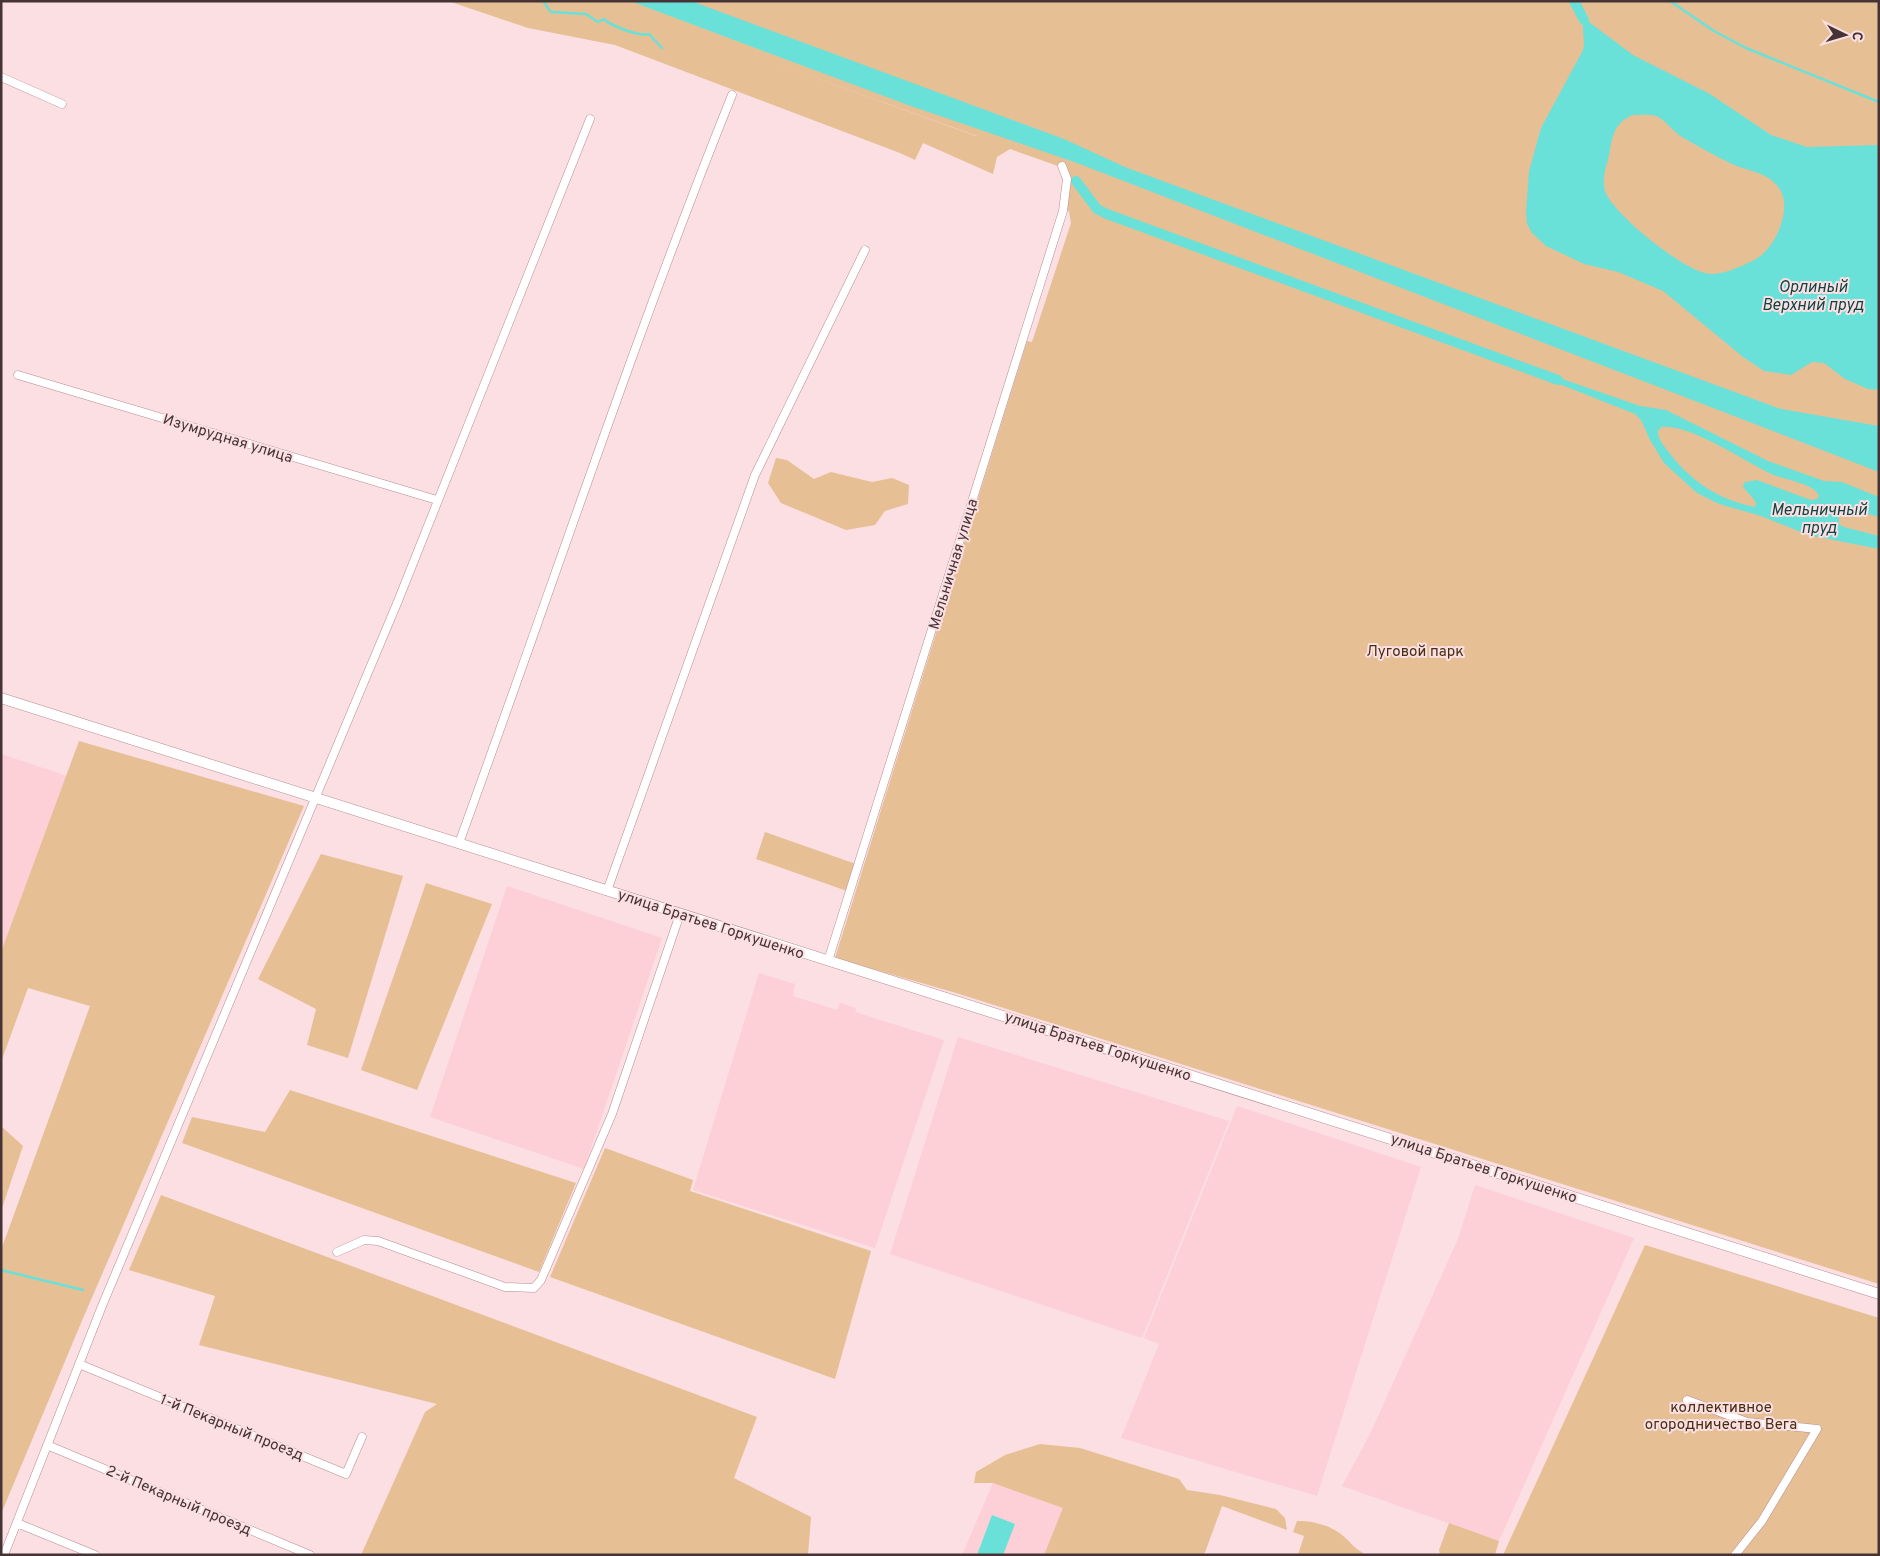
<svg xmlns="http://www.w3.org/2000/svg" width="1880" height="1556" viewBox="0 0 1880 1556" font-family="Overpass,sans-serif">
<style>
.built{fill:#fcd0d6}
.green{fill:#e7bf94;fill-rule:evenodd}
.water{fill:#69e1d8;fill-rule:evenodd}
.lines{fill:none;stroke-linecap:round;stroke-linejoin:round}
.stream{stroke:#69e1d8;stroke-width:2.5}
.canal{stroke:#69e1d8;stroke-width:10}
.minor-casing{stroke:#b68c92;stroke-width:9}
.tertiary-casing{stroke:#b68c92;stroke-width:11}
.minor{stroke:#fff;stroke-width:8}
.tertiary{stroke:#fff;stroke-width:10}
.labels{text-anchor:middle;stroke-width:4;stroke-linejoin:round;paint-order:stroke}
.street-label{font-size:15px;fill:#453336;stroke:#fbdfe3}
.park-label{font-size:15px;fill:#462e11;stroke:#fbdfe3}
.water-label{font-size:16px;font-style:italic;fill:#0b4440;stroke:#fbdfe3}
</style>
<rect width="100%" height="100%" fill="#fbdfe3"/>
<!-- built -->
<path class="built" d="M1 754 67 776 1 952Z
M507 886 662 938 584 1169 430 1117Z
M759 973 795 984 793 996 837 1010 840 1003 856 1008 855 1012 944 1040 875 1248 693 1190Z
M958 1037 1229 1121 1142 1338 890 1254Z
M1237 1106 1421 1167 1317 1496 1121 1438 1159 1344 1144 1338Z
M1475 1185 1634 1238 1499 1541 1342 1486 1370 1434 1458 1239Z
M993 1483 1064 1508 1044 1555H962Z"/>
<!-- green -->
<path class="green" d="M448 1H1879V1284L956 993 835 958 1027 341 1032 342 1071 223 1069 212 1062 198 1063 182 1058 166 1010 149 997 157 993 174 923 143 915 160 900 153 615 45 528 28ZM661 22 977 136H976Z
M776 458 787 460 814 479 831 472 872 482 892 478 909 485 908 504 885 511 875 525 846 530 781 503 768 483Z
M79 741 304 806 81 1323 1 1514V1250L90 1006 28 988 1 1062V952Z
M765 832 856 864 847 891 756 859Z
M321 854 403 876 348 1058 307 1045 316 1009 258 979Z
M426 883 492 904 417 1090 361 1070Z
M290 1090 576 1183 539 1272 182 1143 192 1117 265 1132Z
M1 1126 23 1146 1 1211Z
M605 1148 693 1180 690 1191 871 1251 835 1379 550 1277Z
M161 1195 757 1417 734 1478 811 1517 808 1555H361L425 1412 437 1404 199 1345 215 1296 129 1270Z
M1645 1245 1879 1318V1555H1503Z
M1040 1444 1080 1448 1179 1479 1187 1490 1220 1495 1276 1509 1285 1518 1287 1530 1222 1506 1204 1555H1044L1063 1508 993 1483H974L976 1472 1005 1455Z
M1297 1521C1311 1520 1332 1526 1342 1535 1353 1544 1354 1549 1367 1555H1298L1304 1536 1293 1532Z
M1449 1523 1499 1541 1495 1555H1440L1439 1550Z"/>
<!-- water -->
<path class="water" d="M630 1H691L1064 139 1125 167 1198 194 1781 409 1879 426V472L1077 163 908 105Z
M1585 19 1633 55 1710 94 1771 135 1807 147 1879 145V390L1868 389 1845 379 1824 363 1812 362 1791 375 1764 371 1743 357 1663 291 1618 272 1584 264 1546 246 1532 233 1527 224 1526 212 1529 171 1541 128 1583 50C1586 38 1580 28 1585 19ZM1633 115C1641 115 1649 114 1656 116 1667 121 1672 131 1682 137 1698 146 1715 156 1732 164 1747 171 1768 172 1779 188 1794 209 1774 252 1752 261 1740 267 1719 277 1705 273 1681 268 1613 214 1605 191 1601 176 1608 164 1610 150 1613 133 1616 122 1633 115Z
M1545 373 1640 406 1666 410 1768 461 1824 481 1842 482 1879 497V517L1844 507 1839 511V524L1844 527 1879 536V549L1808 535 1761 516 1719 504 1697 493 1664 463 1650 440 1641 420 1635 414 1544 378ZM1661 427C1691 424 1744 461 1771 474 1783 479 1816 484 1819 496L1817 499 1811 500 1757 480 1745 482 1743 487 1756 502 1755 507C1719 500 1690 481 1668 451 1663 445 1658 439 1658 431Z
M992 1515 1015 1524 1003 1555H977Z"/>
<g class="lines">
<!-- stream -->
<path class="stream" d="M543 1 551 12 586 14 598 22 604 19C611 26 640 37 649 34L662 48
M1670 1 1714 31 1746 48 1879 102
M1 1270 83 1290"/>
<!-- canal -->
<path class="canal" d="M1574 1 1584 20
M1076 181 1097 209 1107 214 1558 380"/>
<defs>
<path id="minor" d="M1 77 62 104
M18 375 437 500
M459 843C550 594 633 341 732 95
M607 891 755 475 865 250
M828 961 1063 211 1067 179 1062 166
M337 1252 364 1240 378 1241 505 1287 534 1288 541 1280 612 1114 680 914
M79 1364 346 1474 362 1437
M1687 1400 1747 1422 1817 1429 1762 1521 1735 1555
M47 1445 310 1555
M17 1523 95 1555
M4 1555 102 1306 398 601 590 119"/>
<path id="tertiary" d="M1 698 1879 1294"/>
</defs>
<!-- minor casing -->
<use href="#minor" class="minor-casing"/>
<!-- tertiary casing -->
<use href="#tertiary" class="tertiary-casing"/>
<!-- minor -->
<use href="#minor" class="minor"/>
<!-- tertiary -->
<use href="#tertiary" class="tertiary"/>
</g>
<g class="labels">
<!-- street labels -->
<g class="street-label">
<text transform="translate(228 438) rotate(17)" y="5">Изумрудная улица</text>
<text transform="translate(953 564) rotate(-73)" y="5">Мельничная улица</text>
<text transform="translate(711 924) rotate(18)" y="5">улица Братьев Горкушенко</text>
<text transform="translate(1098 1046) rotate(18)" y="5">улица Братьев Горкушенко</text>
<text transform="translate(1484 1168) rotate(18)" y="5">улица Братьев Горкушенко</text>
<text transform="translate(232 1427) rotate(22)" y="5">1-й Пекарный проезд</text>
<text transform="translate(179 1500) rotate(23)" y="5">2-й Пекарный проезд</text>
</g>
<!-- park labels -->
<g class="park-label">
<text x="1415" y="656">Луговой парк</text>
<text x="1721" y="1412">коллективное<tspan x="1721" dy="17">огородничество Вега</tspan></text>
</g>
<!-- water labels -->
<g class="water-label">
<text x="1813" y="292">Орлиный<tspan x="1813" dy="18">Верхний пруд</tspan></text>
<text x="1819" y="515">Мельничный<tspan x="1819" dy="18">пруд</tspan></text>
</g>
</g>
<!-- border -->
<rect width="1880" height="1556" fill="none" stroke="#453336" stroke-width="5"/>
<!-- north arrow -->
<g transform="translate(1845 35) rotate(95)" stroke="#fbdfe3" stroke-width="4" paint-order="stroke">
<path d="M0-4L9 19L0 12L-9 19Z" fill="#453336"/>
<text y="-8" font-size="14" font-weight="bold" text-anchor="middle" fill="#453336">С</text>
</g>
</svg>
